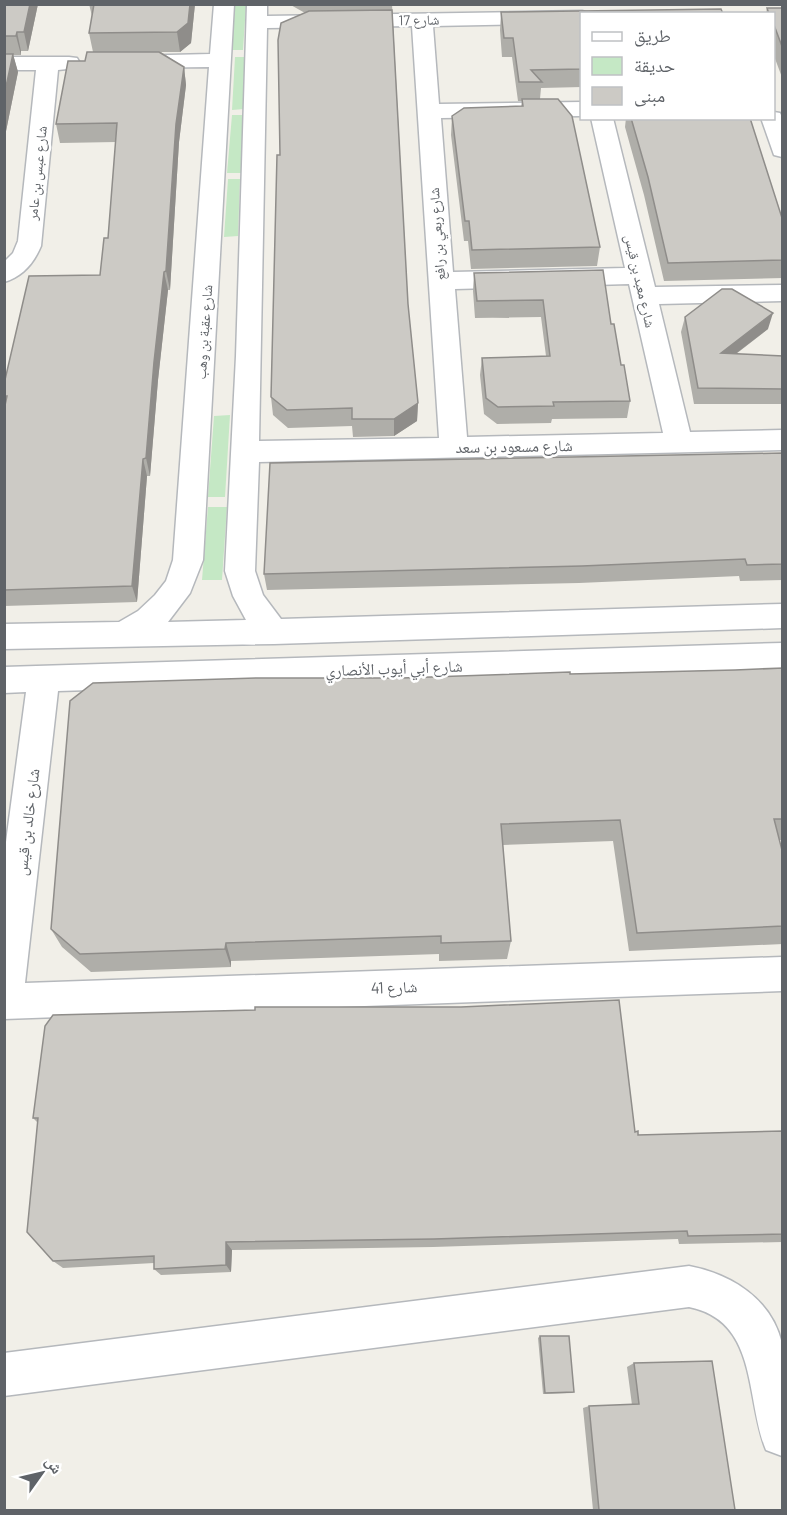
<svg xmlns="http://www.w3.org/2000/svg" width="787" height="1515" viewBox="0 0 787 1515" font-family="Barlow,'Noto Naskh Arabic',sans-serif">
<style>
.green{fill:#c5e8c5}
.lines{fill:none;stroke-linecap:round;stroke-linejoin:round}
.minor-casing{stroke:#b5b8bc;stroke-width:3}
.minor{fill:#fff;fill-rule:evenodd}
.wall{fill:#afaea9}
.shaded-wall{fill:#8f8d8a}
.building{fill:#cccac5;stroke:#8f8d8a;stroke-width:1.5}
.labels{text-anchor:middle;stroke-width:5;stroke-linejoin:round;paint-order:stroke}
.far-street-label{font-size:14px;fill:#5f6368;stroke:#fff}
.street-label{font-size:16px;fill:#5f6368;stroke:#fff}
</style>
<rect width="100%" height="100%" fill="#f1efe8"/>
<!-- green -->
<path class="green" d="M234 5H246L243 50H230Z
M235 57H248L244 109 232 110Z
M232 115H245L241 173H227Z
M228 179H240L238 236 224 237Z
M230 415 225 497H208L214 416Z
M208 507H227L222 580H202Z"/>
<g class="lines">
<defs>
<path id="minor" d="M214 4H234L203 560 190 593 168 622 246 620 233 596 225 571 236 356 247 4H267V16L582 11 589 13 582 14V23L433 26 439 104 582 102V116L441 118 453 272 625 268 591 118H613L655 287 782 285V301L659 304 690 432 782 430V450L259 462 255 571 263 595 281 619 782 604V628L274 644 4 649V624L119 622 138 611 155 595 166 581 173 560 209 67 129 68 121 67 118 62 121 57 129 56 210 54ZM412 26 439 438 259 441 267 28ZM629 284 663 433 467 437 455 289Z
M4 57H69L77 58 80 63 77 68 58 70 41 246C34 263 22 277 4 282V262L13 253 18 241 36 70H4Z
M774 112 780 113 782 117V157L774 155 761 118H774Z
M782 643V669L58 691 25 983 782 957V991L4 1019V857L26 692 4 693V667Z
M689 1266C731 1274 772 1299 782 1344 784 1354 782 1367 782 1377 782 1403 782 1430 782 1456L766 1450C745 1399 759 1321 689 1307L4 1396V1353Z"/>
</defs>
<!-- minor casing -->
<use href="#minor" class="minor-casing"/>
<!-- minor -->
<use href="#minor" class="minor"/>
</g>
<!-- wall -->
<path class="wall" d="M4 4H38L28 51H21V55H13L18 72 4 141Z
M89 4H195L191 43 180 52H161L184 67 186 85 179 142 170 290H168L158 380 150 476H147L137 602 4 606V384L100 275 108 238 116 142 60 143 56 124 85 61 93 52 89 33 92 16Z
M289 4H392L408 304 418 403 417 421 394 436 353 437 352 426 288 428 273 415 271 397 280 155 305 13Z
M767 8H783V80L774 56V14H766Z
M501 12 582 14V87L541 88 540 99 600 247 597 266 471 269 468 241H464L451 135 452 116 521 107 522 101H518L512 57H502L500 30Z
M626 118H750L783 221V278L664 281 644 195 625 127Z
M474 273 611 324 621 365 630 401 627 418 552 419 551 423 497 424 484 414 480 375 482 358 546 356 541 317 475 318 473 291Z
M685 317 768 329 736 354 783 356V404H694L681 332Z
M783 453V580L740 581 739 576 579 583 267 590 264 574Z
M783 668V840H779L783 854V944L629 951 613 841 503 845 511 941 507 959 439 961V954L231 961V967L91 972 62 947 51 929 402 678 735 670Z
M33 1118 635 1132 638 1135 783 1131V1242L679 1244 678 1239 433 1247 232 1250 231 1272 161 1275 154 1269V1263L63 1268 53 1261 37 1122Z
M540 1336 574 1392 572 1393 543 1394 538 1338Z
M634 1363 735 1510H593L583 1408 589 1406 632 1405 627 1367Z"/>
<!-- shaded-wall -->
<path class="shaded-wall" d="M30 4H38L28 51 24 32Z
M190 4H195L191 43 180 52 177 32Z
M17 32 21 51V55L16 36Z
M13 54 18 72 4 141V96Z
M184 67 186 85 179 142 170 290 166 271 176 124Z
M164 272 168 290 158 380 150 476 146 458 154 362Z
M773 313 768 329 717 368 721 353Z
M418 403 417 421 394 436V419Z
M143 459 147 476 137 602 132 586Z
M226 943 231 961V967L225 949Z
M226 1242 232 1250 231 1272 226 1265Z"/>
<!-- building -->
<path class="building" d="M4 4H30L24 32H17L16 36H4Z
M94 4H190L188 23 177 32 89 33Z
M767 8H783V49L774 25V14H769Z
M721 9 723 14H582V69L531 70 542 82H519L513 38H504L501 12Z
M392 10 408 304 418 403 394 419H352V408L287 410 271 397 277 155H280L278 40 281 23 309 11Z
M87 52H159L184 67 176 124 166 271 164 272 154 362 146 458 143 459 132 586 4 590V410L7 396H4V384L29 276 100 275 104 238H108L117 123 56 124 68 61H85Z
M4 54H13L4 96Z
M522 99H558L572 116 600 247 472 250 469 221H465L452 116 464 108 523 106Z
M631 118H750L783 221V260L668 263 648 177Z
M603 270 611 324H614L621 365H624L630 401 553 402 554 406 498 407 486 398 482 358 550 356 543 300 477 301 474 273Z
M722 289H732L773 313 721 353 783 356V389L698 388 685 317Z
M783 453V564L747 565 745 559 582 566 264 574 270 463Z
M783 668V819H774L783 854V926L637 933 620 820 501 824 511 941 441 943V936L226 943 225 949 80 954 51 929 70 701 93 683 256 678H402L570 672V674L735 670Z
M619 1000 635 1132 638 1131V1135L783 1131V1234L688 1236 687 1231 434 1239 226 1242V1265L154 1269V1256L53 1261 27 1232 38 1118H33L45 1026 53 1015 255 1010V1007H461Z
M540 1336H569L574 1392 545 1393Z
M712 1361 735 1510H599L589 1406 639 1404 634 1363Z"/>
<g class="labels">
<!-- far-street labels -->
<g class="far-street-label">
<text transform="translate(419 20) rotate(-1)" y="5">شارع 17</text>
<text transform="translate(37 173) rotate(-84)" y="5">شارع عبس بن عامر</text>
<text transform="translate(437 234) rotate(-94)" y="5">شارع ربعي بن رافع</text>
<text transform="translate(640 281) rotate(77)" y="5">شارع معبد بن قيس</text>
<text transform="translate(204 332) rotate(-86)" y="5">شارع عقبة بن وهب</text>
</g>
<!-- street labels -->
<g class="street-label">
<text transform="translate(514 446) rotate(-1)" y="6">شارع مسعود بن سعد</text>
<text transform="translate(394 668) rotate(-2)" y="6">شارع أبي أيوب الأنصاري</text>
<text transform="translate(27 822) rotate(-83)" y="6">شارع خالد بن قيس</text>
<text transform="translate(394 987) rotate(-2)" y="6">شارع 41</text>
</g>
</g>
<!-- border -->
<rect width="787" height="1515" fill="none" stroke="#5f6368" stroke-width="12"/>
<!-- legend -->
<rect x="580" y="12" width="195" height="108" fill="#ffffff" stroke="#bfc1c3" stroke-width="1.5"/>
<rect x="592" y="32" width="30" height="9" fill="#ffffff" stroke="#bfc1c3" stroke-width="1.5"/>
<text x="634" y="42" font-size="18" fill="#5f6368">طريق</text>
<rect x="592" y="57" width="30" height="18" fill="#c5e8c5" stroke="#bfc1c3" stroke-width="1.5"/>
<text x="634" y="72" font-size="18" fill="#5f6368">حديقة</text>
<rect x="592" y="87" width="30" height="18" fill="#cccac5" stroke="#bfc1c3" stroke-width="1.5"/>
<text x="634" y="102" font-size="18" fill="#5f6368">مبنى</text>
<!-- north arrow -->
<g transform="translate(42 1473) rotate(56)" stroke="#ffffff" stroke-width="4.5" paint-order="stroke">
<path d="M0-4.5L10 22L0 15L-10 22Z" fill="#5f6368"/>
<text y="-9" font-size="16" font-weight="bold" text-anchor="middle" fill="#5f6368">ش</text>
</g>
</svg>
